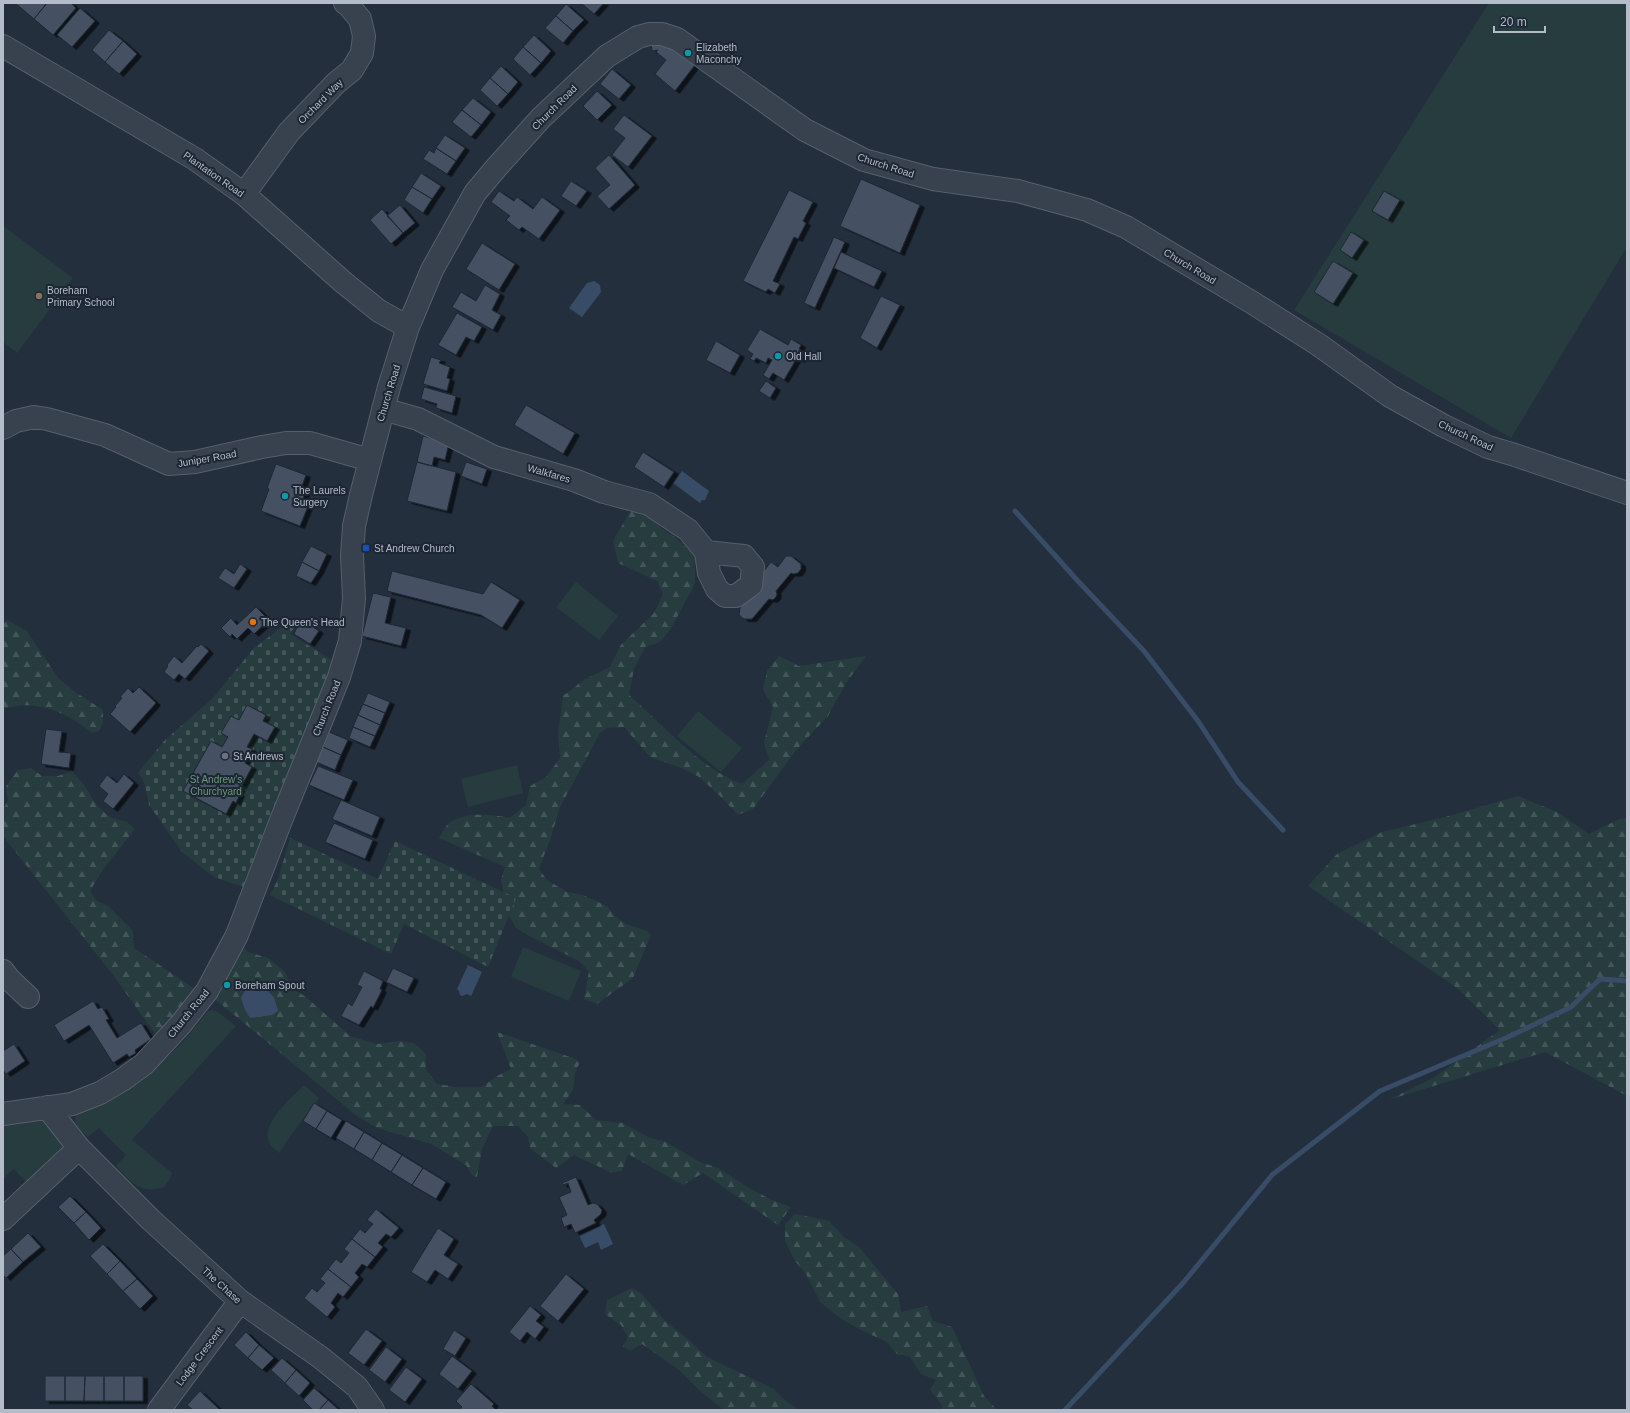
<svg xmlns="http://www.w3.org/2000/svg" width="1630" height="1413" viewBox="0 0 1630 1413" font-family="Arial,sans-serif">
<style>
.grass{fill:#263c3f}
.forest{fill:url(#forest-firs)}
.cemetery{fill:url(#cemetery-stones)}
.water{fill:#394c67}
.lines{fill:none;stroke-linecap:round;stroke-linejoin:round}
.stream{stroke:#394c67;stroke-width:5}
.building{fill:#455162;stroke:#1f2835;filter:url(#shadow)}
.minor-casing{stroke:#565f6c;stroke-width:24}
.minor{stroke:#38414e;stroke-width:22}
.culture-dot{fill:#0f9aa8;stroke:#1d2633;stroke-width:1.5}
.education-dot{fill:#8d6e63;stroke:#1d2633;stroke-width:1.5}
.transit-dot{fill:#1a4fb4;stroke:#1d2633;stroke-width:1.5}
.food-dot{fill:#e8710a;stroke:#1d2633;stroke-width:1.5}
.worship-dot{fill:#6b7280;stroke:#1d2633;stroke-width:1.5}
.labels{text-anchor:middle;stroke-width:4;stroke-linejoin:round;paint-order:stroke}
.poi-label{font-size:10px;fill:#b4bcc9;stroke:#1d2633;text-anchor:start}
.street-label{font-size:10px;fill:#b4bcc9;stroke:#1d2633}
.park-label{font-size:10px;fill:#6b9a76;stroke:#1d2633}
</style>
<defs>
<pattern id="forest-firs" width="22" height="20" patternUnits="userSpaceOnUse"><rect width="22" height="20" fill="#263c3f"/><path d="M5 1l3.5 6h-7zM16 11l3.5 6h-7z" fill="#435659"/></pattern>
<pattern id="cemetery-stones" width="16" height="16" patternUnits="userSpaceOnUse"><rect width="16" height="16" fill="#263c3f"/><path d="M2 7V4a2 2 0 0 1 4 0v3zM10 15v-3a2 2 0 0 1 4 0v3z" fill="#435659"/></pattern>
<filter id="shadow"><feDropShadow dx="4.5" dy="2.5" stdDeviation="0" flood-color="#0009"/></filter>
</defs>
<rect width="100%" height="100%" fill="#242f3e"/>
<!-- grass -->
<path class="grass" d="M1489 3H1627V247L1511 438 1294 310Z
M3 226 73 278 17 353 3 342Z
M576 582 618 616 599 640 556 607Z
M698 711 742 748 721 772 677 736Z
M517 765 523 793 468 807 461 779Z
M523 947 581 971 569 1001 511 977Z
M212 1010 218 1012 236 1026 132 1140 172 1173 170 1179 164 1187C140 1195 131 1182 116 1166L126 1155 99 1128 88 1137C78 1128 67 1119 84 1109L141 1082 182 1043 208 1011Z
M304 1085 319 1098 289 1138 279 1153C275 1149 269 1145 268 1139 263 1122 293 1096 304 1085Z
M47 1107 68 1145 27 1183 14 1169 3 1179V1114Z"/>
<!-- forest -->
<path class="forest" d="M631 510 650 516 662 529 672 535 695 555V584L670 630 660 642 645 647 634 669 629 695C666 727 696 766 742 784L769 760 764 743 773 707 763 689 767 671 779 656 799 666 866 656 846 683 828 716 797 749 753 809 738 815 719 795 699 777 684 769 650 757 624 727 607 728 600 733 560 807 551 837 539 869 547 880 567 892 583 895 607 906 613 914 626 924 647 931 651 935 633 978 597 1004 584 999 589 971 579 961 531 937 516 928 507 912 501 880 505 867 439 838C441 834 444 829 447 825 461 811 492 814 510 818L526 805 530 786 546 777 560 758 558 732 563 696 585 679 610 667 620 646 654 613 663 594 657 581 618 563 613 541Z
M7 620 27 631 58 678 75 692 103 710V723L99 731 92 733C67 712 35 698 3 709V625Z
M31 768 42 776H58L72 771 84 785 98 807 110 817 127 822 135 829 104 868 90 891 96 900 108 906 133 931 134 948 198 991 159 1039 113 975 3 836V810L8 800 6 786 18 770Z
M1518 796 1557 812 1589 834 1619 819 1627 818V1096L1545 1052 1388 1100 1433 1078 1500 1030 1457 988 1308 886 1337 854 1382 832 1445 817Z
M239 944 248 952 268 958 286 973 290 987 306 997 350 1036 377 1044 399 1041 414 1043 426 1054V1069L437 1084 456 1087H482L497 1076 511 1069 497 1032 573 1058 580 1062 575 1073 573 1090 563 1104 580 1105 596 1120 623 1123 650 1138 666 1142 700 1162 718 1168 749 1188 772 1200 791 1207 778 1225 703 1173 683 1185 628 1154 622 1171 612 1173 574 1155 556 1168 530 1148 528 1137 518 1126H493L482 1149 477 1177 472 1175 466 1165 431 1144 377 1128 357 1116 211 996Z
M795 1214 829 1221 844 1237 859 1247 898 1294 901 1312 927 1306 933 1321 952 1327 984 1396 997 1410H943L941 1404 930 1390 936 1380 921 1374 910 1357 897 1354 887 1342 863 1331 841 1319 820 1302 806 1274 795 1261 785 1241V1224Z
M632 1288 642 1294 665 1321 689 1340 707 1357 774 1389 783 1399 799 1410H724L701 1392 679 1370 642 1344 630 1351 623 1346 628 1337 621 1325 605 1314 607 1300Z"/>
<!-- cemetery -->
<path class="cemetery" d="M286 624 295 626 290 634 335 662 247 888 214 877 182 852 149 805 147 794 143 780 138 773 164 741 213 698 253 649Z
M290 838 378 879 395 841 516 898 488 967 404 924 391 954 270 895 278 879Z"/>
<!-- water -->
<path class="water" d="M594 281 600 285 601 292 582 317 569 308 587 283Z
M682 471 709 491 705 500H702L700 503 673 483Z
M468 965 482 972 471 996 467 994 462 996 460 995 459 991 457 989Z
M248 985H261L274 997 278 1011 272 1015 250 1018 245 1010 241 998Z
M604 1224 613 1244 601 1250 598 1242 585 1248 579 1235Z"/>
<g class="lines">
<!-- stream -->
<path class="stream" d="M1015 511 1077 580 1144 651 1198 721 1238 782 1283 830
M1065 1410 1183 1283 1272 1175 1380 1091 1508 1037 1571 1007 1600 979 1627 981"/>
</g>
<!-- building -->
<path class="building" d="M15 3H47L34 19Z
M47 3H71L76 8 53 35 34 19Z
M581 3H604L594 14Z
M566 4 584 20 573 31 556 16Z
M80 8 95 21 72 47 57 35Z
M556 16 573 31 563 43 545 28Z
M109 30 123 41 105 62 92 50Z
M534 35 551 51 541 63 523 47Z
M123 41 137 54 119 74 105 62Z
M665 42 698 61 675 91 655 74 666 60 656 52 658 50 652 51 651 43Z
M523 47 541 63 530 75 513 59Z
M501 66 518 82 508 94 490 78Z
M612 69 631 85 619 99 600 84Z
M490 78 508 94 497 106 480 90Z
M597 91 612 105 597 120 583 106Z
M473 98 491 112 481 125 462 110Z
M462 110 481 125 471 137 452 122Z
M624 115 652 136 628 167 612 155 625 138 613 129Z
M445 135 465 148 456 161 436 148Z
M436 148 456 161 447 174 423 159 429 150 434 153Z
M609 155 635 185 609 209 597 196 610 185 595 168Z
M421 173 441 186 432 199 412 187Z
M861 179 920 205 900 253 840 226Z
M571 181 587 191 576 206 561 196Z
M412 187 432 199 423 213 404 200Z
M789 190 813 202 803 221 806 223 798 239 794 237 773 281 780 284 775 293 768 289 766 292 743 281Z
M499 191 514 201 517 197 533 209 542 197 560 210 539 239 522 227 519 230 506 220 510 216 491 202Z
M1384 191 1400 200 1388 220 1372 211Z
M400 205 415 223 403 233 387 216Z
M382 209 403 233 391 244 370 220Z
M1351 232 1364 240 1352 258 1340 250Z
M834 237 845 242 815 308 804 303Z
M482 243 515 264 499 290 466 269Z
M841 252 882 271 874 287 834 268Z
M1333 261 1353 273 1333 304 1314 292Z
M485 285 500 294 492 310 501 315 493 330 452 307 461 292 476 301Z
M881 296 900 305 877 348 860 338Z
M457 313 482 327 474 341 466 337 456 355 438 345Z
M760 329 788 345 791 339 801 345 799 349 805 353 801 360 797 358 784 380 773 373 769 379 763 375 772 360 768 358 766 363 756 358 754 361 750 359 753 354 747 350Z
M716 341 740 355 730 373 706 360Z
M431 357 441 360 439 363 450 367 447 378 450 379 447 391 423 384Z
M766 381 776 388 770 398 759 391Z
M424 387 456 396 452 413 436 408 437 404 421 399Z
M526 405 575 433 563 454 514 425Z
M423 436 449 443 445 460 434 457 432 466 417 462Z
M643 452 674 472 664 487 634 467Z
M417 462 456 472 447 511 407 501Z
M466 462 487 469 482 484 461 476Z
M276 464 306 475 301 489 306 491 302 501 309 504 300 526 261 511 269 489 267 488Z
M311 546 327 554 319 571 302 562Z
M786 556H791L801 564V569L798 573 793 574 791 573 776 591 777 594 776 597 773 600 769 599 752 619H744L739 615 740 608 744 603 740 601 771 562 778 567Z
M302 562 319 571 311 583 296 576Z
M240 564 247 569 234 588 218 578 225 568 234 574Z
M392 571 483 594 491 582 520 600 502 628 481 615 387 591Z
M373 593 391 597 385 623 406 628 401 646 362 636Z
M256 607 269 620 254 634 248 628 237 639 232 634 230 637 221 628 231 618 237 625Z
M301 619 319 631 310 644 294 634Z
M201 644 209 651 185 679 179 674 174 680 164 672 168 666 167 665 174 656 182 663 197 646 198 647Z
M139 687 156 703 130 732 110 714 116 707 115 706 122 698 120 697 128 688 133 693Z
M368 693 390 702 385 713 363 704Z
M363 704 385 713 380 725 358 715Z
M247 705 266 715 263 721 275 727 267 741 254 734 247 747 252 749 245 763 252 767 238 793 240 794 236 803 233 801 226 814 183 791 211 741 222 747 228 737 221 733 231 716 239 720Z
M358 715 380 725 375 736 353 727Z
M353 727 375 736 370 747 349 738Z
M46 729 62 731 59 752 71 753 69 768 41 764Z
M329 732 348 740 341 755 323 747Z
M323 747 341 755 335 770 316 762Z
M318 766 353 780 344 800 309 785Z
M124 774 134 783 113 809 103 801 108 794 99 786 107 775 117 783Z
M341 800 380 817 372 836 332 819Z
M334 823 373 840 365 859 325 842Z
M393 968 414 978 407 992 386 982Z
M364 971 383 981 380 989 382 990 373 1008 371 1006 359 1025 341 1016 348 1003 352 1006 362 987 357 985Z
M93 1001 98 1009 102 1007 109 1019 106 1020 117 1038 141 1023 151 1039 135 1050 136 1053 129 1057 127 1054 113 1063 89 1025 64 1041 54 1025Z
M14 1044 25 1061 6 1074 3 1070V1051Z
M314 1103 327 1111 316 1129 303 1121Z
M327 1111 342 1120 331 1138 316 1129Z
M346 1121 364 1132 354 1149 336 1138Z
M364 1132 382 1143 372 1160 354 1149Z
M382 1143 402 1155 391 1172 372 1160Z
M402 1155 423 1168 412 1185 391 1172Z
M423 1168 446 1182 436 1199 412 1185Z
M576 1177 588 1205 593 1203 597 1204 602 1210 601 1214 594 1220 596 1223 575 1233 571 1224 564 1227 561 1218 567 1215 559 1197 571 1192 568 1183 563 1185 562 1183Z
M70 1196 86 1212 74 1223 58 1207Z
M376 1209 399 1228 391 1237 386 1234 378 1243 383 1247 375 1257 352 1239 360 1229 365 1233 373 1224 367 1220Z
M86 1212 101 1228 89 1240 74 1223Z
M438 1228 454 1239 444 1255 458 1264 448 1279 435 1270 427 1282 411 1272Z
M28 1233 41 1247 23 1262 11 1249Z
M352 1239 375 1257 367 1267 362 1264 355 1273 359 1277 351 1287 328 1269 336 1259 341 1263 349 1253 344 1249Z
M103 1244 120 1261 107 1274 90 1256Z
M11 1249 23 1262 6 1278 3 1275V1256Z
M120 1261 137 1279 123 1291 107 1274Z
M328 1269 351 1287 343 1297 338 1293 331 1303 335 1307 327 1317 304 1298 312 1288 317 1292 325 1283 320 1279Z
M566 1274 584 1289 558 1321 540 1306Z
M137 1279 153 1296 140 1309 123 1291Z
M530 1306 541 1315 536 1321 544 1327 535 1339 527 1332 520 1341 509 1332Z
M366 1329 382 1341 364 1365 348 1353Z
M454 1330 466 1338 455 1356 443 1349Z
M246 1332 259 1345 248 1358 234 1345Z
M259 1345 274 1358 262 1370 248 1358Z
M386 1347 402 1359 385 1382 369 1370Z
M452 1356 472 1371 458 1389 439 1374Z
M282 1358 296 1370 285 1383 271 1370Z
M406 1367 422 1379 405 1402 389 1390Z
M296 1370 310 1383 299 1396 285 1383Z
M45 1376H65V1401H45Z
M65 1376H85L84 1401H65Z
M85 1376H104V1401H84Z
M104 1376H124V1401H104Z
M124 1376H143V1401H124Z
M471 1384 494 1404 492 1406 495 1409 494 1410H460L462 1407 456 1401Z
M314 1388 328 1400 319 1410H313L303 1400Z
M200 1391 219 1409V1410H193L187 1405Z
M328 1400 339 1410H319Z"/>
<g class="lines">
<defs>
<path id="minor" d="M3 46 195 159 244 194 343 282 379 311 408 327
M244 194 289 132 336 83 352 70 362 53 364 36 360 19 348 5 345 3
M383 409 418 419 494 457 574 480 604 492 649 504 688 530 706 552 709 573 717 589 725 596H736L751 585 753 567 744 556 706 552
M3 428 16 421 34 417 47 419 105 435 169 464 195 462 262 447 286 443H310L370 460
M3 971 9 979 28 997
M47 1107 79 1148
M3 1114 72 1104 100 1093 122 1080 144 1064 181 1024 207 991 237 935 280 823 339 677 350 641 354 598 352 555 354 526 361 495 389 387 408 327 432 270 475 193 496 168 541 118 607 56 638 37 649 34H662L677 39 805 130 864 160 933 179 1018 191 1087 210 1126 227 1253 303 1319 345 1390 396 1444 426 1488 447 1515 455 1627 493
M3 1219 79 1148 151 1220 240 1301 320 1357 357 1387 373 1410
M159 1410 240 1301"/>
</defs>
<!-- minor casing -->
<use href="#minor" class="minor-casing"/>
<!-- minor -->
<use href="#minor" class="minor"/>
</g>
<!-- markers -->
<g class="culture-dot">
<circle cx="688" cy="53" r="4"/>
<circle cx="778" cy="356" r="4"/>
<circle cx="285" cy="496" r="4"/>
<circle cx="227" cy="985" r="4"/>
</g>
<circle class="education-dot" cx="39" cy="296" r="4"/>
<rect class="transit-dot" x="362" y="544" width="8" height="8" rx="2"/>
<circle class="food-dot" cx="253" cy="622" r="4"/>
<circle class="worship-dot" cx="225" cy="756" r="4"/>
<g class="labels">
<!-- poi labels -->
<g class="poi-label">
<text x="696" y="51">Elizabeth<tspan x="696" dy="12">Maconchy</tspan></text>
<text x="47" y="294">Boreham<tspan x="47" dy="12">Primary School</tspan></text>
<text x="786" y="360">Old Hall</text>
<text x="293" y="494">The Laurels<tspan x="293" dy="12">Surgery</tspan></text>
<text x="374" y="552">St Andrew Church</text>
<text x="261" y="626">The Queen's Head</text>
<text x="233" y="760">St Andrews</text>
<text x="235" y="989">Boreham Spout</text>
</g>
<!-- street labels -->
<g class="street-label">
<text transform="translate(320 101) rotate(-45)" y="4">Orchard Way</text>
<text transform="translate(554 107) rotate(-45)" y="4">Church Road</text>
<text transform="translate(886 165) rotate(18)" y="4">Church Road</text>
<text transform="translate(214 174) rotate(35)" y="4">Plantation Road</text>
<text transform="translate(1190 266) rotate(31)" y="4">Church Road</text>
<text transform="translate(388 393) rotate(-73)" y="4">Church Road</text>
<text transform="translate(1466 435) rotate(25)" y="4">Church Road</text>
<text transform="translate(207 458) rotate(-10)" y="4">Juniper Road</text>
<text transform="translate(549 473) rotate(16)" y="4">Walkfares</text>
<text transform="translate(326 708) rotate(-68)" y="4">Church Road</text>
<text transform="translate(188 1013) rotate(-51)" y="4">Church Road</text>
<text transform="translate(222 1285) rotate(42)" y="4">The Chase</text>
<text transform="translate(199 1356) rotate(-53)" y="4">Lodge Crescent</text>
</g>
<!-- park labels -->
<g class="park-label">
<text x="216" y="783">St Andrew's<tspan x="216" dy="12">Churchyard</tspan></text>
</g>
</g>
<!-- border -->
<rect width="1630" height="1413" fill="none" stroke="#b4bcc9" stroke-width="8"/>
<!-- scale -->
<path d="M1494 26v6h51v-6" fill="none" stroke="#b4bcc9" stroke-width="2"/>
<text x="1500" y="26" font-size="12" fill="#b4bcc9" stroke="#1d2633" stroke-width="3" paint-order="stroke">20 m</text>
</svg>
